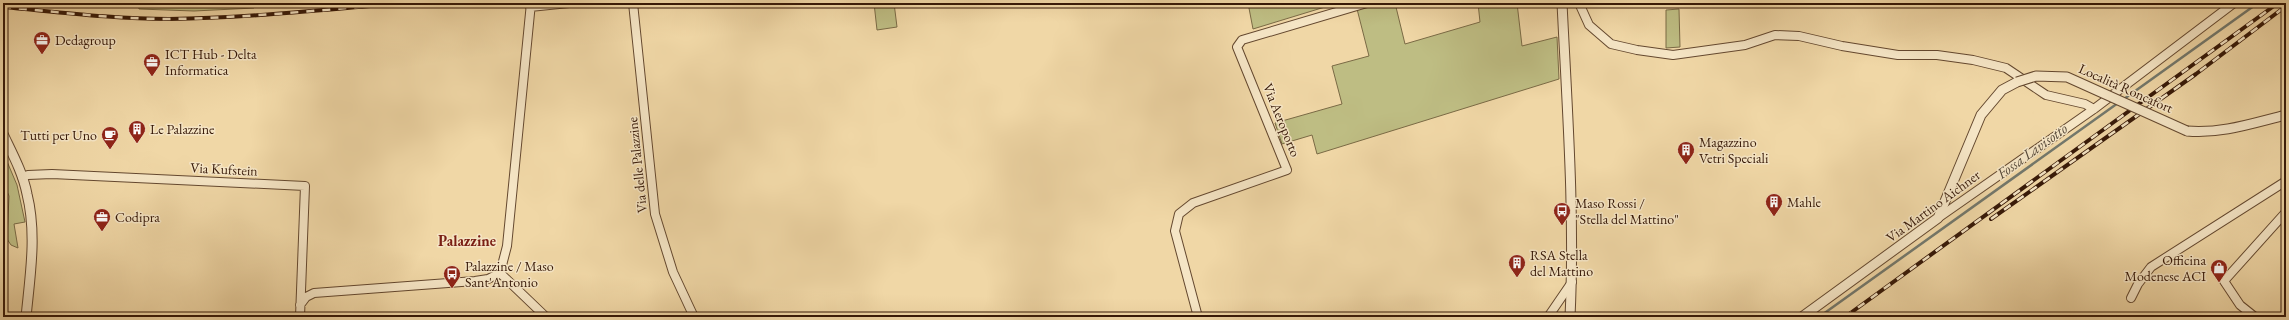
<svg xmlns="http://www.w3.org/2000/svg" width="2289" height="320" viewBox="0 0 2289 320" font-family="'EB Garamond',serif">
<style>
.green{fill:#bebd83;stroke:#7a6a45}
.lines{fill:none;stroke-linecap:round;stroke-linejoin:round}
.stream{stroke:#73786c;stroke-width:2.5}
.minor-casing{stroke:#64482f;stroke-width:10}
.tertiary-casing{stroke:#64482f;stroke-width:11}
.minor{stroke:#f5e5c5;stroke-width:8}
.tertiary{stroke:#f5e5c5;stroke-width:9}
.rail-casing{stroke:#361807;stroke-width:4}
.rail{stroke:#f5e5c5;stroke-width:2.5;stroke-dasharray:8;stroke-linecap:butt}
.tertiary-bridge-casing{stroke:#64482f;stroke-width:11;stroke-linecap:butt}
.tertiary-bridge{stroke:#f5e5c5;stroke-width:9}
.labels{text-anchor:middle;stroke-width:3;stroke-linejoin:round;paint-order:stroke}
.poi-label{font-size:14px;fill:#361807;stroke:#f5e5c5;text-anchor:start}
.street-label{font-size:14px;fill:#361807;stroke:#f5e5c5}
.water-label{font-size:15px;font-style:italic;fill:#554839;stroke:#f5e5c5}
.neighbourhood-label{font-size:15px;font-weight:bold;fill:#7a1f14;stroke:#f5e5c5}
</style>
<rect width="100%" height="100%" fill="#f0d7a6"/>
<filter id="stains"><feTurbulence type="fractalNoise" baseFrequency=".005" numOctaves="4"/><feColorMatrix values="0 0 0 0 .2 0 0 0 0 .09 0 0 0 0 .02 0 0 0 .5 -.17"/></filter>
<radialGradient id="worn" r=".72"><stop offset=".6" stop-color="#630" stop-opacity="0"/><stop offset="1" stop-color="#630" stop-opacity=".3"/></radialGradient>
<!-- green -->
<path class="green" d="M138 3H250L254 8 194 11 139 9Z
M874 3H894L897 27 877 30Z
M1248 3H1338L1253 29Z
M1378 3H1395L1405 44 1480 22 1478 3H1517L1522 46 1557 37 1559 79 1317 154 1312 135 1282 144 1275 123 1342 104 1332 66 1369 56 1357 9Z
M1679 9 1680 47 1666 48V10Z
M3 152 17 185 25 222 14 224 18 248 11 245 7 239 9 196 3 182Z"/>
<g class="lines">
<!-- stream -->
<path class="stream" d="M2124 99 2258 3
M1819 317 2118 103"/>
<defs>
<path id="minor" d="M633 3 655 214 673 272 694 317
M1579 3 1589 25 1611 44 1637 50 1673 55 1745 45 1775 35 1799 36 1842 46 1898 55H1937L1973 60 2006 68 2046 95 2085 104 2094 109
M530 7 569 3
M22 177 28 175 52 174 305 186 300 317
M1938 218 2094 109 2234 3
M500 273 546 317
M2131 298 2138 284 2151 267 2286 181
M300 305 306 297 314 293 475 281 488 279 500 273 507 246 531 3
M1198 317 1175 231 1179 214 1193 203 1287 170 1237 47 1242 40 1367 3
M1548 317 1572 282
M2255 317 2240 305 2224 281 2286 212"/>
<path id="tertiary" d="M1562 3C1567 107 1575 213 1570 317
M2187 131C2222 134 2253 123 2286 115
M3 134C12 153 23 173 27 194 37 234 30 276 26 317
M1802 317 1938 218 1981 115 2002 90 2017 82"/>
</defs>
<!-- minor casing -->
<use href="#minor" class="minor-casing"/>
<!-- tertiary casing -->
<use href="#tertiary" class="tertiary-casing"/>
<!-- minor -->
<use href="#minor" class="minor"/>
<!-- tertiary -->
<use href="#tertiary" class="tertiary"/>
<defs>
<path id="rail" d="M3 7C58 12 114 19 169 19 249 18 329 9 408 3
M1991 219 2196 74 2286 6
M1845 317 2278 3"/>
</defs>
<!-- rail casing -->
<use href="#rail" class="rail-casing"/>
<!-- rail -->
<use href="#rail" class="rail"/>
<defs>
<path id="tertiary-bridge" d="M2017 82 2036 76 2067 77 2187 131"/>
</defs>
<!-- tertiary-bridge casing -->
<use href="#tertiary-bridge" class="tertiary-bridge-casing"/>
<!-- tertiary-bridge -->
<use href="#tertiary-bridge" class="tertiary-bridge"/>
</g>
<!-- icons -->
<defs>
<symbol id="office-pin" viewBox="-11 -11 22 30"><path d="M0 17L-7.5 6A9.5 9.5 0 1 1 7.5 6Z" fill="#8f2418" stroke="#f5e5c5"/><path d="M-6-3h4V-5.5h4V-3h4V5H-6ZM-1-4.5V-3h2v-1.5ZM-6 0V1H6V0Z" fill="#fff"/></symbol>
<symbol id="building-pin" viewBox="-11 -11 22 30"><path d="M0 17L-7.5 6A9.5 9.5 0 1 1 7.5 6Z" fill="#8f2418" stroke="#f5e5c5"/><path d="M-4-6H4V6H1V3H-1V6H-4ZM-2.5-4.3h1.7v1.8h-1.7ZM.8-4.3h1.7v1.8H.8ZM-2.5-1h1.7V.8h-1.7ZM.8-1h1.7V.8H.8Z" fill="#fff"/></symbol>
<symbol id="cafe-pin" viewBox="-11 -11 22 30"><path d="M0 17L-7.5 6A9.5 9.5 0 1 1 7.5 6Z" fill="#8f2418" stroke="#f5e5c5"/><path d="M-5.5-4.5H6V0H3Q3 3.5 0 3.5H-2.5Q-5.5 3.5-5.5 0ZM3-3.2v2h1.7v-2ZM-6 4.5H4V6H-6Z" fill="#fff"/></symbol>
<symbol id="bus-pin" viewBox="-11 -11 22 30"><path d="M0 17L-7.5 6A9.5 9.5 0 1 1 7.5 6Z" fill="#8f2418" stroke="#f5e5c5"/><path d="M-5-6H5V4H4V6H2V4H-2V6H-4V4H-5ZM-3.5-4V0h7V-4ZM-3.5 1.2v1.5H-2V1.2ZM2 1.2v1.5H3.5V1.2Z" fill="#fff"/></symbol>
<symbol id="shop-pin" viewBox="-11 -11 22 30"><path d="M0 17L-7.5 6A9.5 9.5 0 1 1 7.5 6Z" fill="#8f2418" stroke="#f5e5c5"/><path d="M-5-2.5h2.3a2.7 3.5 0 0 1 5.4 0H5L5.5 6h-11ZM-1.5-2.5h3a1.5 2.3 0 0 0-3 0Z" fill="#fff"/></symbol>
</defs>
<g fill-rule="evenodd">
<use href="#office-pin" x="32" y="30" width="20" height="27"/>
<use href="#office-pin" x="142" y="52" width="20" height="27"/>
<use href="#building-pin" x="127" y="119" width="20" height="27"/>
<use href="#cafe-pin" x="100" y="125" width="20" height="27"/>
<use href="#building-pin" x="1676" y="140" width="20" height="27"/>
<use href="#building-pin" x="1764" y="192" width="20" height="27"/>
<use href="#bus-pin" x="1552" y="201" width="20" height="27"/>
<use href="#office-pin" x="92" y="207" width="20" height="27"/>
<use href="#building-pin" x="1507" y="253" width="20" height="27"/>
<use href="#shop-pin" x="2209" y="258" width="20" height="27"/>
<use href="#bus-pin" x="442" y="264" width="20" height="27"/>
</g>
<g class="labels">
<!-- poi labels -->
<g class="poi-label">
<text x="55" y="45">Dedagroup</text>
<text x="165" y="59">ICT Hub - Delta<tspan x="165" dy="16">Informatica</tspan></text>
<text x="150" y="134">Le Palazzine</text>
<text x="97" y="140" text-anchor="end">Tutti per Uno</text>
<text x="1699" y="147">Magazzino<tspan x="1699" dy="16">Vetri Speciali</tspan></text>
<text x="1787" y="207">Mahle</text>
<text x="1575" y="208">Maso Rossi /<tspan x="1575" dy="16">"Stella del Mattino"</tspan></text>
<text x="115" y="222">Codipra</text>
<text x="1530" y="260">RSA Stella<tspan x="1530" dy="16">del Mattino</tspan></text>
<text x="2206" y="265" text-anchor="end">Officina<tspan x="2206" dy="16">Modenese ACI</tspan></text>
<text x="465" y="271">Palazzine / Maso<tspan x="465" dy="16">Sant'Antonio</tspan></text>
</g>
<!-- street labels -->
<g class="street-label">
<text transform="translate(2126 88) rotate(24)" y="5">Località Roncafort</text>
<text transform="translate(1282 120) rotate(68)" y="5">Via Aeroporto</text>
<text transform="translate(637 165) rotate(-96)" y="5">Via delle Palazzine</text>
<text transform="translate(224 169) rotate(3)" y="5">Via Kufstein</text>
<text transform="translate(1933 206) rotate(-36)" y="5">Via Martino Aichner</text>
</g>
<!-- water labels -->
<g class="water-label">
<text transform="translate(2032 151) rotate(-36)" y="5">Fossa Lavisotto</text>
</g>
<!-- neighbourhood labels -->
<g class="neighbourhood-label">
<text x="467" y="246">Palazzine</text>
</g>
</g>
<!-- margin -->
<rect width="2289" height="320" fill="none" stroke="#f0d7a6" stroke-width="16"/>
<rect x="4" y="4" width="2281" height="312" fill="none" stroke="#361807" stroke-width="2"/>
<rect x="8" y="8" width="2273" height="304" fill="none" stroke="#361807"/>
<rect width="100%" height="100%" filter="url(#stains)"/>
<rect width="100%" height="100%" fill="url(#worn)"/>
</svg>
